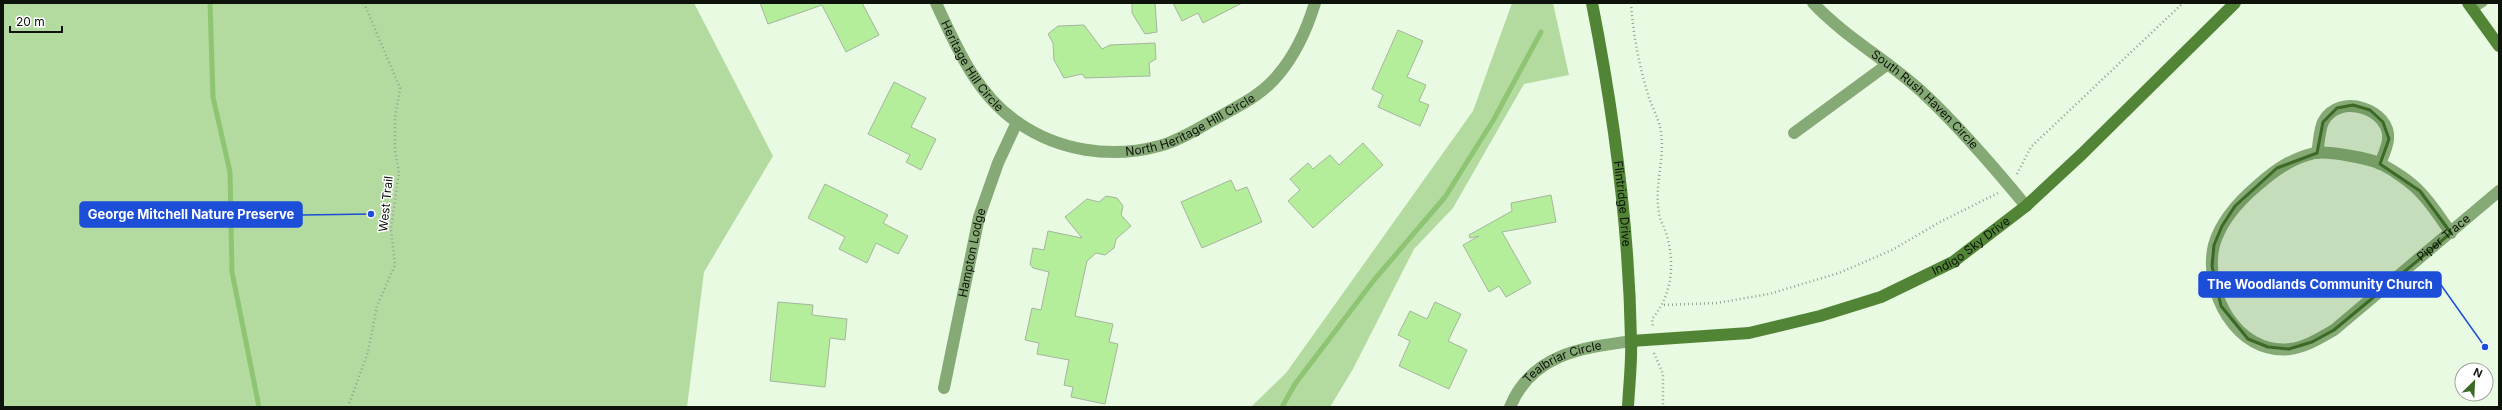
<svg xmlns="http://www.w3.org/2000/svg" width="2502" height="410" viewBox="0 0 2502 410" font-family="Inter,sans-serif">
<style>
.green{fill:#b3dba0}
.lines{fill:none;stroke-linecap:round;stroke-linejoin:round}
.stream{stroke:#8ec573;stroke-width:5}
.building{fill:#b5ee9a;stroke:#a5b59f}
.path{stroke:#95a290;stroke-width:2.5;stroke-dasharray:1 3;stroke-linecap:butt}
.lane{stroke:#86aa76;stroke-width:7}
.street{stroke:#86aa76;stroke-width:12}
.secondary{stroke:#518535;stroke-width:12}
.marked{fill:#3d6926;fill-opacity:0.2;stroke:#3d6926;stroke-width:3;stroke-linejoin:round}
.labels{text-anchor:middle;stroke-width:3;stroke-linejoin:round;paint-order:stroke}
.street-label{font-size:12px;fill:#0d130b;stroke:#fff}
.leader{fill:none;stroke:#1d4ed8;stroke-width:1.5}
.callout-dot{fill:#1d4ed8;stroke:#fff;stroke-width:1.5}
.callout{fill:#1d4ed8;stroke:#1d4ed8;stroke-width:1.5}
.callout-label{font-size:13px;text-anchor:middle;font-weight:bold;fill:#fff}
</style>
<rect width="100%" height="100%" fill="#e9fae2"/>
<!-- green -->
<path class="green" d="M3 3H694L773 156 704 272 687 407H3Z
M1512 3H1553L1569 75 1524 84 1453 208 1414 249 1353 369 1330 407H1251L1286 373 1473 111Z"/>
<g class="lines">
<!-- stream -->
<path class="stream" d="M210 3 213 97 230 172 232 272 259 407
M1282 407 1295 384 1374 280 1445 197 1494 119 1541 32"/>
</g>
<!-- building -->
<path class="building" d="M760 3H862L879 35 846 52 822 5 768 24Z
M1132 3H1155L1157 32 1145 34 1132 13Z
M1173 3H1242L1203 23 1198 13 1182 21Z
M1084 25 1102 49 1110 45 1155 43 1156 59 1149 63 1150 76 1085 78 1082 74 1064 78 1054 60 1053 43 1048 34 1058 26Z
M1398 30 1423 41 1407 77 1426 85 1419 101 1429 105 1420 126 1378 107 1383 95 1372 89Z
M894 82 926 98 911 127 936 139 921 170 906 162 910 155 868 134Z
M1363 143 1383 165 1313 228 1288 201 1300 190 1290 179 1308 163 1313 169 1330 155 1339 165Z
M1231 180 1236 191 1247 187 1262 222 1202 248 1181 202Z
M825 184 888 215 883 223 908 236 898 254 876 243 867 263 839 249 845 237 808 218Z
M1551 195 1556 222 1502 232 1531 283 1506 297 1499 286 1489 292 1463 245 1479 236 1470 238 1469 235 1512 211 1511 203Z
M1106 196 1117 198 1123 206 1121 215 1131 226 1116 239 1114 248 1105 255 1096 253 1087 261 1075 316 1113 324 1109 342 1118 344 1105 404 1071 397 1073 387 1064 385 1069 360 1037 354 1039 343 1025 340 1032 308 1041 310 1049 272 1033 268 1030 264 1033 248 1044 250 1048 231 1082 238 1065 217 1087 199 1099 202Z
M778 302 813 305 812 315 847 319 845 340 830 338 825 387 770 381Z
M1435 302 1461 314 1448 341 1467 350 1449 389 1399 366 1410 341 1398 335 1410 311 1427 319Z"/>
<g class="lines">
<!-- path -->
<path class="path" d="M1631 3C1633 35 1639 64 1648 95 1652 107 1659 119 1661 132 1665 160 1654 185 1659 213 1660 221 1665 228 1667 236 1675 266 1672 295 1652 319L1653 327
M2017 174 2031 147 2183 3
M1664 305 1717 303 1769 294 1839 273 1892 250 1940 222 1998 193
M1654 353 1663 374V407
M348 407 368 352 377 306 395 265 391 229 399 172 395 151V118L400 88 364 3"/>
<!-- lane -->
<path class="lane" d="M2473 10 2484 3"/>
<!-- street -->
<g class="street">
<path id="s1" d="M936 3C956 46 976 94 1017 122 1058 151 1111 159 1159 146 1179 141 1200 127 1219 117 1240 105 1262 95 1278 75 1296 54 1307 29 1315 3"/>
<path id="s2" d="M1813 3C1845 37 1887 60 1921 91 1959 126 1993 166 2026 206"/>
<path d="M1794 133 1888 64"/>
<path d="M2317 153C2319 144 2319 131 2323 122 2339 91 2392 110 2388 140 2387 148 2383 156 2380 164"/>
<path id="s3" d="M2451 233C2441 219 2432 204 2420 192 2411 182 2393 170 2381 164 2369 158 2328 151 2315 153 2292 158 2275 170 2258 185 2239 201 2221 220 2214 245 2203 291 2236 355 2290 349 2306 347 2320 338 2334 330L2499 191"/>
<path id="s4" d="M944 388 979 217 998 163 1017 122"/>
<path id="s5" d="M1510 407C1532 354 1581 348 1631 341"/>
</g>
<!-- secondary -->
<g class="secondary">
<path id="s6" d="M1592 3C1614 114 1629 227 1631 340 1632 362 1629 385 1628 407"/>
<path d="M2468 3 2499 46"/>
<path id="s7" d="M1631 341 1749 333 1820 316 1881 297 1953 262 2026 206 2082 154 2235 3"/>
</g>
</g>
<!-- marked area -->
<path class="marked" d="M2353 105 2370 110 2383 122 2389 139 2380 164 2420 191 2451 233 2334 330 2312 342 2289 349 2268 347 2248 339 2221 306 2212 266 2214 245 2222 226 2235 206 2277 168 2317 153 2323 122 2337 108Z"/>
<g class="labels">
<!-- street labels -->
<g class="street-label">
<text dy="4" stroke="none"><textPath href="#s1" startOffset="73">Heritage Hill Circle</textPath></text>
<text dy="4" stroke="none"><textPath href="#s2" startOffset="148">South Rush Haven Circle</textPath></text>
<text dy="4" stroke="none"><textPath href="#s1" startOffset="331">North Heritage Hill Circle</textPath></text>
<text transform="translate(386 204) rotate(-84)" y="4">West Trail</text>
<text dy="4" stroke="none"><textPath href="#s6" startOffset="203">Flintridge Drive</textPath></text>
<text dy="4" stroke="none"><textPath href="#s3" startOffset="649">Piper Trace</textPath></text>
<text dy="4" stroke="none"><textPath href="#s7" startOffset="359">Indigo Sky Drive</textPath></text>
<text dy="4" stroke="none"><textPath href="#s4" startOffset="138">Hampton Lodge</textPath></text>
<text dy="4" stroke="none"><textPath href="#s5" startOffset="73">Tealbriar Circle</textPath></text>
</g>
</g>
<!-- callouts -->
<path class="leader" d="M371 214L302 215M2485 347L2441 285"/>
<g class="callout-dot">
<circle cx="371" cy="214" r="4"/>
<circle cx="2485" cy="347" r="4"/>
</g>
<g class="callout">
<rect x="80" y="202" width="222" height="25" rx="4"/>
<rect x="2199" y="272" width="242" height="25" rx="4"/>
</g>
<g class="callout-label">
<text x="191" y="219">George Mitchell Nature Preserve</text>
<text x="2320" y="289">The Woodlands Community Church</text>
</g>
<!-- border -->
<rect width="2502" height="410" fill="none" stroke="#0d130b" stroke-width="8"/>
<!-- north arrow -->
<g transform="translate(2474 382) rotate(24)"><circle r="19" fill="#ffffff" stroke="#9ea19d"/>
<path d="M0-3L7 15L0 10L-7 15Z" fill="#3d6926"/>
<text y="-6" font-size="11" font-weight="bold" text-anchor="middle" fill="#0d130b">N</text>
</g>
<!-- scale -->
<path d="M10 26v6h52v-6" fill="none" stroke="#0d130b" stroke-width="2"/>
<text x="16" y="26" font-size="12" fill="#0d130b" stroke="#ffffff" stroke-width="3" paint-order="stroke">20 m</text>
</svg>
